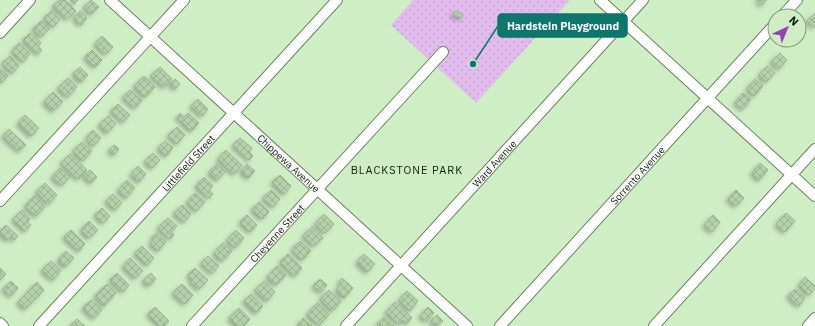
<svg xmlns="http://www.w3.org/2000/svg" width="815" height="326" viewBox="0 0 815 326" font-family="'IBM Plex Sans',sans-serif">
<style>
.park{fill:url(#park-dots)}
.building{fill:url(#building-cross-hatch);stroke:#98b58f;filter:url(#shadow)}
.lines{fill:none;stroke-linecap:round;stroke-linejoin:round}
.minor-casing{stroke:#698460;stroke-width:12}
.minor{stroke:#fff;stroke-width:10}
.labels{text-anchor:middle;stroke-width:4;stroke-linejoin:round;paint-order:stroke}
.street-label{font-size:10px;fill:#111c0e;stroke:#cfeec6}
.neighbourhood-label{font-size:11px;letter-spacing:1px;fill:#111c0e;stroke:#cfeec6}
.leader{fill:none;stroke:#0f766e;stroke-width:1.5}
.callout-dot{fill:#0f766e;stroke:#cfeec6;stroke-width:1.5}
.callout{fill:#0f766e;stroke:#0f766e;stroke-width:1.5}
.callout-label{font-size:11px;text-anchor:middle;font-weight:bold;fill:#fff}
</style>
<defs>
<pattern id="park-dots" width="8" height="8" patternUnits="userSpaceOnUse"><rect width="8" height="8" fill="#e1bcec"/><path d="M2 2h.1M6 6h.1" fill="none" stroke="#c0a1c9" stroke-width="1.8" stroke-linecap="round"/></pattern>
<pattern id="building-cross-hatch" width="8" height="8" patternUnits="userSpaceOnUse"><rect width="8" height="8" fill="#b3d1aa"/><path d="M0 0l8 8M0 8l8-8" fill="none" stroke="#99b391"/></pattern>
<filter id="shadow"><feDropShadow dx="-2.5" dy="2.5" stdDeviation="2" flood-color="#0004"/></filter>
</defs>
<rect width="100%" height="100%" fill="#cfeec6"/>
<!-- park -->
<path class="park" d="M413 0H570L476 103 391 25Z"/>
<!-- building -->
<path class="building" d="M59 0H65L76 11 67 19 53 6Z
M70 0H78L74 4Z
M91 0 99 7 91 14 84 7Z
M756 0H767L762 5Z
M51 11 60 20 53 27 44 18Z
M80 11 87 18 81 25 74 18Z
M455 11 463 14 462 18 453 15Z
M815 13V28L807 21Z
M41 21 49 29 41 37 33 29Z
M30 33 41 43 38 46 42 50 38 54 23 40Z
M102 36 113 47 106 54 95 44Z
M19 43 30 54 23 62 12 51Z
M92 50 102 60 95 67 85 57Z
M780 53 787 60 779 69 771 62Z
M10 56 19 66 12 73 2 63Z
M767 66 775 73 766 82 759 75Z
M80 67 88 75 81 82 73 74Z
M160 67 172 79 164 87 151 76Z
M0 69 8 76 1 83 0 82Z
M144 76 155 87 145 97 134 86Z
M68 78 77 87 68 97 58 88Z
M175 79 180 84 175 89 170 84Z
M755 79 763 86 754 96 747 89Z
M130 90 142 101 135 108 123 97Z
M53 92 63 102 53 111 44 102Z
M743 93 751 100 743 109 735 103Z
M198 99 208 109 202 116 191 106Z
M118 104 130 115 123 122 111 111Z
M180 113 184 117 188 113 199 123 191 131 177 117Z
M25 115 39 128 31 136 18 123Z
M108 116 116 124 107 133 99 125Z
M177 127 185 135 177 144 168 135Z
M9 129 26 145 19 151 3 136Z
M93 130 101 138 93 146 86 138Z
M240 138 252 148 249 152 253 156 249 160 233 145Z
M165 141 173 148 166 156 158 148Z
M82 142 92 151 83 161 73 151Z
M114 145 119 149 114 155 109 150Z
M226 150 242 165 234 174 218 159Z
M153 153 160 160 152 168 145 161Z
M70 154 87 170 78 179 61 163Z
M760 163 768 170 759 180 752 173Z
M217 164 225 172 217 180 209 172Z
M247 164 255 171 248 178 241 171Z
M138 166 146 174 139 182 131 174Z
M60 168 70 177 62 185 52 177Z
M90 170 97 177 91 183 84 176Z
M280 175 291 186 284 194 272 182Z
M204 177 213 186 209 190 213 194 209 198 196 186Z
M127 180 135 188 126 198 118 190Z
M45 183 57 195 49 204 36 192Z
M271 190 280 199 273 207 263 198Z
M736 190 744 198 736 206 728 199Z
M195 193 205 202 196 211 187 202Z
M113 194 122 203 115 210 106 201Z
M34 196 45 207 36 216 25 206Z
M259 202 269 212 262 219 252 209Z
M182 205 191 214 184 222 174 213Z
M102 208 110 216 103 223 95 215Z
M22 210 30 219 27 222 31 225 25 231 13 219Z
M786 213 795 221 785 232 776 224Z
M324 214 334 224 325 233 315 224Z
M247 215 257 225 250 232 240 222Z
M713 215 720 222 712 232 704 225Z
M168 218 177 226 171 232 174 235 170 239 158 228Z
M89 221 98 230 89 238 81 230Z
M6 225 18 236 14 240 11 237 7 240 0 233V231Z
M312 227 323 238 314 246 303 236Z
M71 230 85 244 79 251 64 237Z
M236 230 244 238 235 248 227 240Z
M156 233 166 242 158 251 150 243 154 239 152 237Z
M300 241 311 251 302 260 292 249Z
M223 243 232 251 222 261 214 253Z
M142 246 154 258 147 265 135 253Z
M66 251 74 258 65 267 58 260Z
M288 254 302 268 295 276 280 262Z
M364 254 375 264 367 272 357 262Z
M208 256 219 266 212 273 201 263Z
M130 258 143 271 135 278 123 266Z
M51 261 61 271 53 280 42 270Z
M277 266 286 275 276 285 267 277Z
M0 268 6 274 0 280Z
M195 268 208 280 199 289 190 281 192 279 188 275Z
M117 273 129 285 123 292 110 280Z
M151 273 156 279 149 286 143 281Z
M805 277 815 286V288L809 295 799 285Z
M342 278 353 288 344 298 336 290 341 284 339 281Z
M320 279 327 285 321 292 313 286Z
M11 281 18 288 11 296 3 289Z
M264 281 275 292 267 301 255 290Z
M37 282 44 290 25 309 18 302Z
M107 284 116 293 104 306 95 296Z
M182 284 193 295 185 304 173 293Z
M795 289 805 298 799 306 788 296Z
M329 290 341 302 332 311 320 299Z
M407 291 418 301 410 311 399 300Z
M251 294 263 306 256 313 244 301Z
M91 300 102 310 94 318 83 308Z
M395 302 412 318 406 324 403 320 399 324 386 312Z
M317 303 329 315 319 325 307 314Z
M155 307 169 321 164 326H160L148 314Z
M428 307 434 313 426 321 420 316Z
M239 308 250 319 243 326H237L229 318Z
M437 315 443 321 436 326 431 321Z
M384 317 394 326H379L377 324Z
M303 318 312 326H297Z
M77 319 85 326H70Z"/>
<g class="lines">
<defs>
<g id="minor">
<path id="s1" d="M110 0 467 326"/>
<path d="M600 0 815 196"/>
<path d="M782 16 797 0"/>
<path d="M0 33 30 0"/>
<path d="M0 201 184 0"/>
<path d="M0 323 3 326"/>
<path id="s2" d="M39 326 337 0"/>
<path id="s3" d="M192 326 443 52"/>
<path id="s4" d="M346 326 643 0"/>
<path id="s5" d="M500 326 775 24"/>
<path d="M654 326 815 149"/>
<path d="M808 326 815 318"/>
</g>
</defs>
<!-- minor casing -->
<use href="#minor" class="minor-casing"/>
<!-- minor -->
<use href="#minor" class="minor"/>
</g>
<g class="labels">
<!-- street labels -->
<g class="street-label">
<text dy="4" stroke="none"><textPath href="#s2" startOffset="221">Littlefield Street</textPath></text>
<text dy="4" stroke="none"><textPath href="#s1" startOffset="242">Chippewa Avenue</textPath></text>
<text dy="4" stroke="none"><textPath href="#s4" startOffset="220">Ward Avenue</textPath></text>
<text dy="4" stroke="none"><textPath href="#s5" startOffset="204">Sorrento Avenue</textPath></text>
<text dy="4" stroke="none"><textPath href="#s3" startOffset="126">Cheyenne Street</textPath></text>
</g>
<!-- neighbourhood labels -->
<g class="neighbourhood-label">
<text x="407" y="174">BLACKSTONE PARK</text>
</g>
</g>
<!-- callouts -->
<path class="leader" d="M473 64L498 26"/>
<circle class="callout-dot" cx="473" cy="64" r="4"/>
<rect class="callout" x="498" y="14" width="129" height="23" rx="4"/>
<g class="callout-label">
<text x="563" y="30">Hardstein Playground</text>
</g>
<!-- north arrow -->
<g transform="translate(787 28) rotate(44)"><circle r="19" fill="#cfeec6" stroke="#839a7c"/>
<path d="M0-3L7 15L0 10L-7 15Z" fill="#9843b0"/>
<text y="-6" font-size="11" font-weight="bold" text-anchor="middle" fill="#111c0e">N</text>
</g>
</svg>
